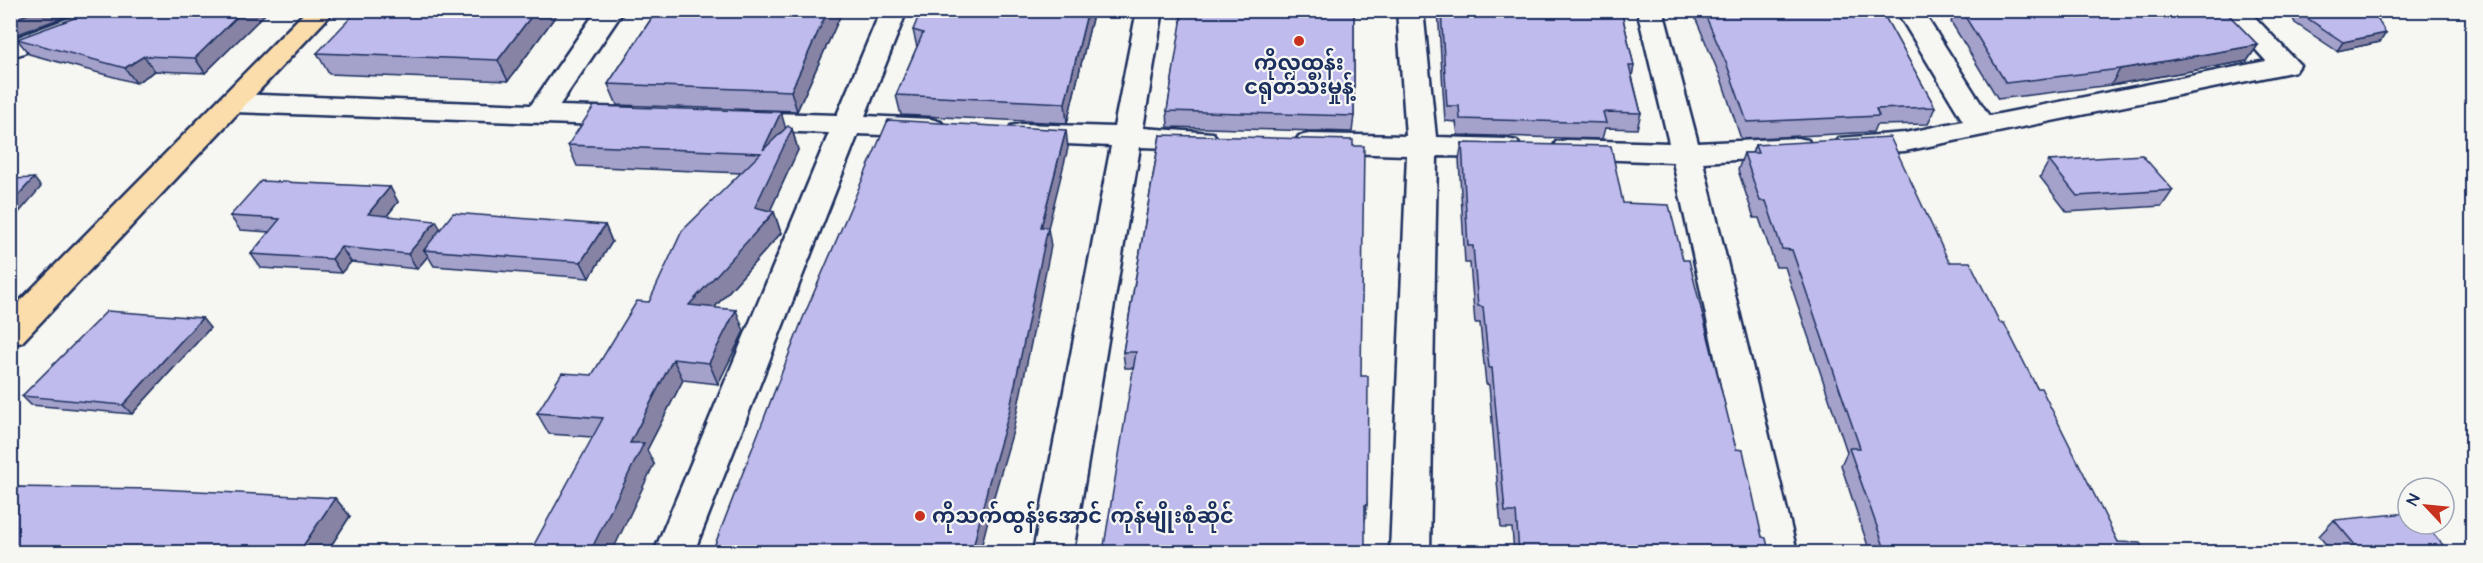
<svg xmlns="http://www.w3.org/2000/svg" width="2483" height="563" viewBox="0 0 2483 563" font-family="'Architects Daughter','Noto Sans Myanmar',sans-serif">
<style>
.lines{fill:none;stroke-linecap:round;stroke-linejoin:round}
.minor-casing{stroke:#1b2f5e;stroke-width:5}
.major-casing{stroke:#1b2f5e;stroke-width:5}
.minor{fill:#f6f6f2;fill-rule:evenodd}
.major{fill:#fbddab;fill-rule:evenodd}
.wall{fill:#a4a1cb;stroke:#1b2f5e;stroke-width:1.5}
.shaded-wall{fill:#8683a5;stroke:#1b2f5e;stroke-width:1.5}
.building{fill:#bfbbec;stroke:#1b2f5e;stroke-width:1.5}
.poi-dot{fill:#c8321e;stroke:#f6f6f2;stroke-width:2}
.labels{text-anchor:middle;stroke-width:4.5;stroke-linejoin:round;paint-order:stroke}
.poi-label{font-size:21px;font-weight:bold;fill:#1b2f5e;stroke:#f6f6f2}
</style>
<rect width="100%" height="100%" fill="#f6f6f2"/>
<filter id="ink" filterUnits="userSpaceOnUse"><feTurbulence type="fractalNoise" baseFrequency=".0167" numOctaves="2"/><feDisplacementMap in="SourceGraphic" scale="12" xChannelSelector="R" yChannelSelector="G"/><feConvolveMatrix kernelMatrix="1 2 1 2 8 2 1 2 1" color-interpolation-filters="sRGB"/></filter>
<g filter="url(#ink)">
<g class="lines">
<defs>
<path id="minor" d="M91 10H130L126 16 10 58V40Z
M597 10H624L559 106 631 108 641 111 645 117 641 123 631 126 233 112 223 109 219 103 223 97 233 94 531 105Z
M881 10H907L865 116 931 119 941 122 946 128 941 134 931 137 858 134 694 552H654L829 133 740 130 730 127 725 121 730 115 740 112 837 115Z
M1137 10H1163L1143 128 1213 133 1218 140 1213 147 1203 149 1140 147 1073 552H1033L1111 146 1021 142 1011 140 1006 133 1011 126 1021 124 1114 127Z
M1397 10H1423L1436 137 1506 139 1517 141 1521 148 1517 155 1506 157 1437 156 1430 552H1390L1407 155 1309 152 1299 150 1294 143 1299 136 1309 134 1406 136Z
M1637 10H1663L1698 143 1797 138 1808 140 1812 147 1808 154 1797 156 1703 162 1797 552H1757L1673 162 1567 158 1556 156 1552 149 1556 142 1567 140 1669 143Z
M1896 10H1922L1989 116 2266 61 2220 10H2248L2300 65 2296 71 2286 73 1905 151 1849 154 1839 152 1834 145 1839 138 1905 133 1963 121Z"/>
<path id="major" d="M307 10H335L22 342 10 345V311Z"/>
</defs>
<!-- minor casing -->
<use href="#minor" class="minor-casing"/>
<!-- major casing -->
<use href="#major" class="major-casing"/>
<!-- minor -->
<use href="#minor" class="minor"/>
<!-- major -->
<use href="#major" class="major"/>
</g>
<!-- wall -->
<path class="wall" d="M560 10 508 81 329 74 317 53Z
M657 10H843L797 111 617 105 608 84Z
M1094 10 1067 123 901 115 896 95 917 47 913 30Z
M1180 10H1354V116L1352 132 1168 127 1167 111 1181 26Z
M1438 10H1621L1634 66 1632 76 1641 113 1637 129 1605 128 1602 139 1458 135 1456 122 1445 121Z
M1692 10H1881L1935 107 1928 124 1876 125 1873 132 1741 139 1722 81Z
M1952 10H2224L2258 45 2247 61 2111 85 1998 99 1951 22 1954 15Z
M2289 10H2372L2380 42 2337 51 2295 23Z
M266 13 205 73 155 71 136 83 29 54 17 39Z
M786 128 792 129 798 150 770 211 774 212 781 233 714 308 744 331 718 384 683 380 647 450 654 464 592 437 549 434 537 413 592 375 649 302 741 173 577 166 568 145Z
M1160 135 1361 376 1367 505 1365 521 1133 368H1125L1123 352Z
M1462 143 1623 203 1683 260 1736 449 1762 537 1769 552H1514L1512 528H1501L1489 385 1486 384 1480 323H1475L1470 263H1465L1459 159Z
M1755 145 1949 262 2000 323 2037 388 2118 542 2145 552H1870L1841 465 1847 452 1785 267H1776L1759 218H1754L1738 170 1744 153H1752Z
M2049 161 2173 190 2162 206 2067 212 2040 177Z
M390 187 398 202 387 216 441 229 605 225 612 242 589 278 434 266 428 256 417 269 351 262 341 273 261 268 251 254 269 232 240 230 230 216Z
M210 328 132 414 31 405 22 396Z
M10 487 335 498 350 516 327 552H10Z
M2334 520 2449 552H2332L2319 536Z"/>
<!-- shaded-wall -->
<path class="shaded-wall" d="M38 10H83L10 37V21Z
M244 10H264L266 13 205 73 195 58Z
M536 10H560L508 81 498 60Z
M828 10H843L797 111 791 91Z
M1088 10H1094L1067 123 1065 103Z
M2386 33 2380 42 2337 51 2343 42Z
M2258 45 2247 61 2111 85 2120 69Z
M144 56 155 71 136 83 125 68Z
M781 112 787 133 763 150Z
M792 129 798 150 764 224 774 212 781 233 697 327 689 305Z
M1066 130 1068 148 1048 228 1051 246 1013 431 993 500 980 552H972L1041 227Z
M34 178 41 187 10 223V204Z
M390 187 398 202 377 228 368 214Z
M436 221 444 235 424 250 428 256 417 269 408 254Z
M605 225 612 242 589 278 581 262Z
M341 247 351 262 341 273 332 259Z
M736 310 744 331 718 384 709 363Z
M202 318 210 328 132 414 123 405Z
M673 359 683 380 647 450 654 464 612 552H590L630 443Z
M335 498 350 516 327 552H299Z"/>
<!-- building -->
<path class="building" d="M10 10H38L10 21Z
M96 10H244L195 58 144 56 125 68 17 39Z
M358 10H536L498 60 317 53Z
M657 10H828L791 91 608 84Z
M921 10H1088L1065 103 896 95 923 33 913 30Z
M1183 10H1354V116L1167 111Z
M1441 10H1621L1634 66H1629L1641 113 1603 112 1606 123 1460 119 1459 106H1447Z
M1703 10H1881L1935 107 1876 109 1879 116 1747 122 1727 65Z
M1961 10H2224L2258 45 2120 69 2006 83Z
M2299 10H2372L2386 33 2343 42 2301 14Z
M594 106 781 112 763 150 788 126 792 129 755 207 774 212 689 305 736 310 709 363 673 359 630 443H644L590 552H530L603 418 537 413 562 373 592 375 637 301 649 302 682 231 761 153 568 145Z
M888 120 1066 130 1041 227H1048L1009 413 989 482 972 552H712L803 318Z
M1160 135 1353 140V146H1364L1361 376H1368L1367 505H1365V552H1103L1136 352H1123Z
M1890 137 1949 262H1970L2000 323H2004L2037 388H2041L2118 542 2140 543 2145 552H1886L1849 448H1860L1792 250 1782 249 1766 201H1760L1744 153H1758L1755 145Z
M1462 143 1611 146 1623 203 1669 205 1683 260H1689L1736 449 1743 450 1762 537 1766 538 1769 552H1519L1516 512H1505L1492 368H1489L1483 307 1478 306 1473 246H1468Z
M2142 155 2173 190 2077 196 2049 161Z
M34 178 10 204V179Z
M261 181 390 187 368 214 436 221 408 254 341 247 332 259 251 254 280 219 230 216Z
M453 213 605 225 581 262 424 250Z
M107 311 202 318 123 405 22 396Z
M10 487 157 489 335 498 299 552H108L111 548 10 546Z
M2408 513V524H2425L2449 552H2361L2334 520Z"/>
</g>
<!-- markers -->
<g class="poi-dot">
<circle cx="1299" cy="41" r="6"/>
<circle cx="920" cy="516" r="6"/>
</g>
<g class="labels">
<!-- poi labels -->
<g class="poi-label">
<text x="1299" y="70">ကိုလှထွန်း<tspan x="1299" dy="24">ငရုတ်သီးမှုန့်</tspan></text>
<text x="932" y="523" text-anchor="start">ကိုသက်ထွန်းအောင် ကုန်မျိုးစုံဆိုင်</text>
</g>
</g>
<!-- margin -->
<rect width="2483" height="563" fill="none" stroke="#f6f6f2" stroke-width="36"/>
<rect x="18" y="18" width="2447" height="527" fill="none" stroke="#1b2f5e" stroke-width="2" filter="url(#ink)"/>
<!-- north arrow -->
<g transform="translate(2426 506) rotate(296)"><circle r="28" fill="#f6f6f2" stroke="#9ea6b7" stroke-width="1.5"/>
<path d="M0-4.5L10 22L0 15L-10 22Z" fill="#c8321e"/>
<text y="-9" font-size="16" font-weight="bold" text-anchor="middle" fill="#1b2f5e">N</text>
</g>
</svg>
